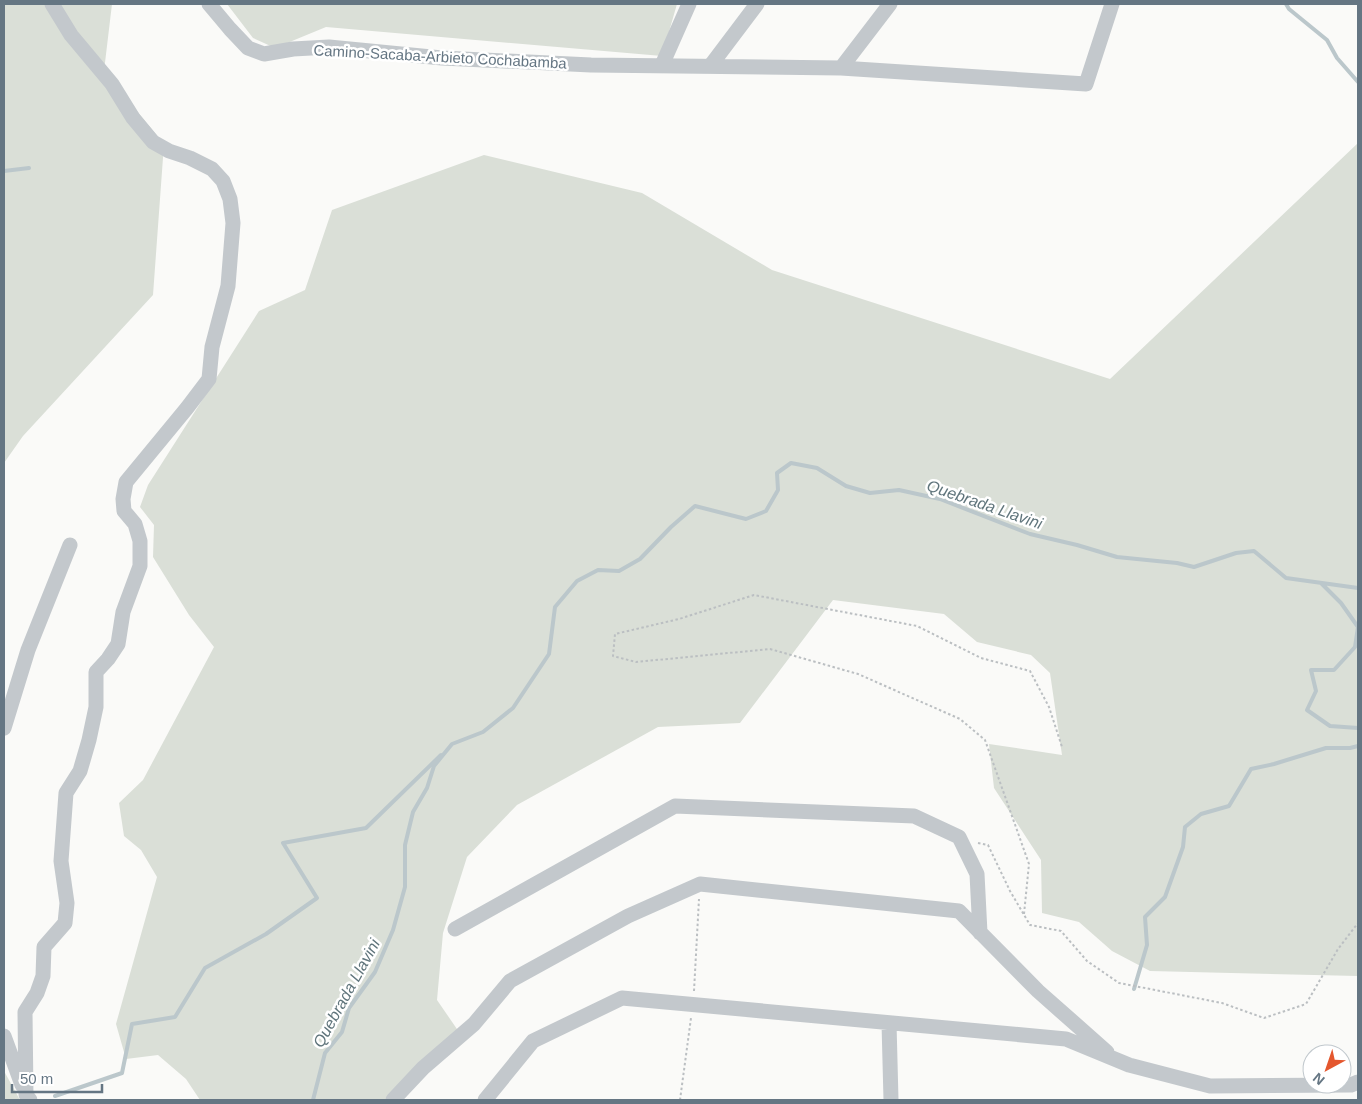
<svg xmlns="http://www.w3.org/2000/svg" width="1362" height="1104" viewBox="0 0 1362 1104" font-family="Helvetica,sans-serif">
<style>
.green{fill:#dadfd7}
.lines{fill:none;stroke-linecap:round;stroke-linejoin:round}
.stream{stroke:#bbc7cb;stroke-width:4}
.path{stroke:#bbbfc2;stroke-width:2;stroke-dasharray:2.5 2.5;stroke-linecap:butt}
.minor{stroke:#c3c8cc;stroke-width:15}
.labels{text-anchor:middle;stroke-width:5;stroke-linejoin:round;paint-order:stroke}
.street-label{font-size:15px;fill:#657683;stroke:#fff}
.water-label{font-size:16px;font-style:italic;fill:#60757c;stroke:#fff}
</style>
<rect width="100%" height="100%" fill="#fafaf8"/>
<!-- green -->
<path class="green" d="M4 4H112L104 71 164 144 153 295 23 436 4 463Z
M227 4H677L662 56 326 27 275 48 253 38Z
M1358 143V976L1150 971 1112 951 1079 922 1042 913 1041 860 994 788 989 744 1062 755 1050 673 1031 655 977 642 944 614 833 600 740 723 658 727 517 805 467 857 443 933 437 1000 459 1032 392 1100H200L186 1079 158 1055 126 1059 116 1024 157 877 141 850 124 836 119 803 143 780 214 647 189 615 153 557 154 525 140 507 148 485 259 311 305 290 332 210 484 155 642 193 772 270 1110 379Z
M4 1071 20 1100H4Z"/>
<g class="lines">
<!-- stream -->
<path class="stream" d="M1286 4 1289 9 1327 40 1337 58 1358 82
M4 171 29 168
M1321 583 1341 603 1358 627 1355 647 1334 670H1311L1316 691 1307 710 1330 726 1358 728
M1134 989 1147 945 1145 917 1165 897 1183 847 1185 827 1201 814 1229 806 1251 769 1274 764 1326 748H1350L1358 746
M55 1096 122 1073 132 1024 175 1017 205 968 266 934 317 898 283 843 366 828 441 755
M313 1100 325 1053 342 1032 349 1008 375 972 393 930 405 887V845L413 812 427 788 434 766 452 744 483 732 513 708 549 654 555 607 577 581 598 570 619 571 640 559 671 527 695 506 746 519 766 511 778 490 777 473 791 463 817 468 846 486 870 493 899 490 940 499 1030 534 1077 545 1117 557 1177 563 1194 567 1236 553 1254 551 1286 578 1358 588"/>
<!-- path -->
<path class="path" d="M978 843 988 845 1010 891 1030 925 1061 931 1087 961 1119 983 1222 1003 1264 1018 1306 1004 1338 949 1358 923
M1024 914 1029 864 985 740 960 719 858 674 770 649 636 662 613 656 615 634 679 619 754 595 917 626 981 658 1030 671 1049 707 1062 747
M694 991 699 899
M680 1100 691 1018"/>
<!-- minor -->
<path class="minor" d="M209 4 230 29 248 48 264 54 293 49 329 47 442 58 591 65 841 68 890 4
M662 65 689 4
M711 65 757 4
M841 68 1086 84 1112 4
M4 728 28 650 70 545
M455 929 675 806 914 816 959 837 977 874 980 933
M889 1023 891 1100
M4 1036 22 1085
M30 1100 26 1095 25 1012 37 993 43 976 44 947 65 923 67 903 61 861 66 793 80 771 89 740 96 707V672L108 659 118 644 123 612 140 566V541L135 524 124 511 123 499 126 482 187 408 209 379 212 347 228 286 233 223 230 199 223 181 212 169 190 158 169 151 153 142 133 118 112 84 71 35 52 4
M393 1100 423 1068 474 1024 510 981 628 916 700 884 959 911 1038 991 1107 1052
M485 1100 533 1041 622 998 1066 1039 1129 1065 1210 1086 1351 1085 1358 1082"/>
</g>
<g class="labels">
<!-- street labels -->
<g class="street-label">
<text transform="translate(440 57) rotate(3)" y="5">Camino-Sacaba-Arbieto Cochabamba</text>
</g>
<!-- water labels -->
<g class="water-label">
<text transform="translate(985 504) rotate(19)" y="6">Quebrada Llavini</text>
<text transform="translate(346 993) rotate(-61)" y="6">Quebrada Llavini</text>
</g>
</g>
<!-- border -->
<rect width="1362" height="1104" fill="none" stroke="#657683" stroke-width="10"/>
<!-- north arrow -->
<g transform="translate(1327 1069) rotate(220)"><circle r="24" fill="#ffffff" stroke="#c1c8cd"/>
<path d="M0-4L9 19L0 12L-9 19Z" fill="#e4572e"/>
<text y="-8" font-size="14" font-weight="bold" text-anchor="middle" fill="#657683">N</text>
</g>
<!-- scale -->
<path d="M12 1084v8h90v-8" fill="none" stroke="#657683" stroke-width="2.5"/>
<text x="20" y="1084" font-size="15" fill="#657683" stroke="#ffffff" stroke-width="4" paint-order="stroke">50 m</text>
</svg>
